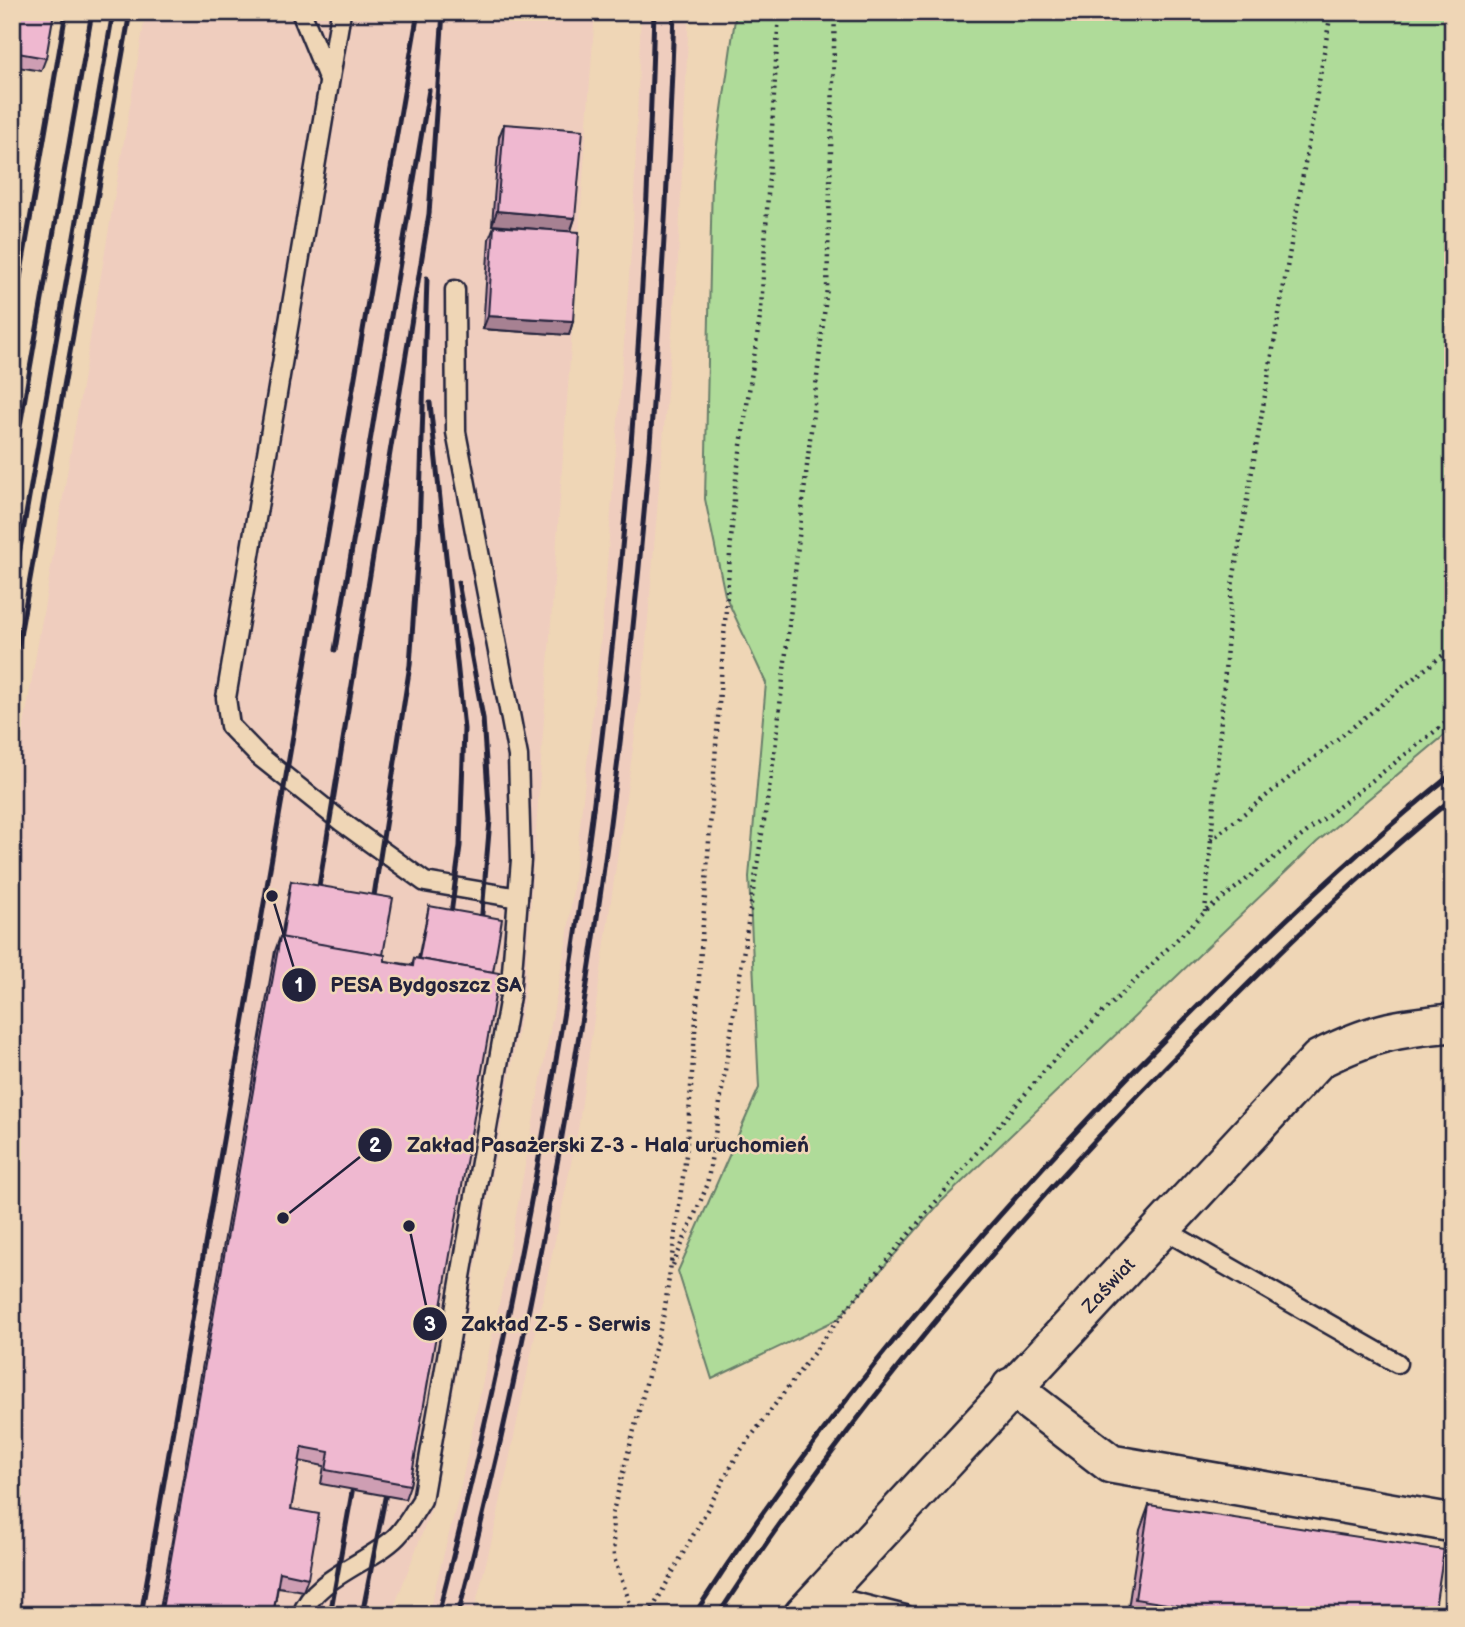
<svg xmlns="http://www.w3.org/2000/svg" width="1465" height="1627" viewBox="0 0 1465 1627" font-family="'Balsamiq Sans',sans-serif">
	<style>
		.built { fill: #efcdbe }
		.green { fill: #afdb99; stroke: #687e6a; stroke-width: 2 }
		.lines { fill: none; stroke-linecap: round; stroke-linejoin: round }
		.lane-casing { stroke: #22223b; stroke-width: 23 }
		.street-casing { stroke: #22223b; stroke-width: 42 }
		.path { stroke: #22223b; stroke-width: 4.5; stroke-dasharray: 2 5; stroke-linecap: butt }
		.lane { stroke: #efd6b6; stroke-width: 18 }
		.street { stroke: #efd6b6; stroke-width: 37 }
		.rail { stroke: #22223b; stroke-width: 5 }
		.wall { fill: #ce9eb3; stroke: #22223b; stroke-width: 2 }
		.shaded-wall { fill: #a78192; stroke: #22223b; stroke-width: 2 }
		.building { fill: #efb8d0; stroke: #22223b; stroke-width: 2 }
		.labels { text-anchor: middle; stroke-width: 5; stroke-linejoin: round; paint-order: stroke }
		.street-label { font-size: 19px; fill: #22223b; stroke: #efd6b6 }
		.leader { fill: none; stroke: #22223b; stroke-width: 2.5 }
		.callout-dot { fill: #22223b; stroke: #efd6b6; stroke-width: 2.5 }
		.mark-label { font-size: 21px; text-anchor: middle; font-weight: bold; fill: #fff }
		.callout-label { font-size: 21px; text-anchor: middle; font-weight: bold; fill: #22223b; stroke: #efd6b6; stroke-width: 5; stroke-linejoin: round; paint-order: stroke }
	</style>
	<rect width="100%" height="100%" fill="#efd6b6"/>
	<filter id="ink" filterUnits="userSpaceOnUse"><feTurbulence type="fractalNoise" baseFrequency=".0143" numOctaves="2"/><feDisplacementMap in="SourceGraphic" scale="14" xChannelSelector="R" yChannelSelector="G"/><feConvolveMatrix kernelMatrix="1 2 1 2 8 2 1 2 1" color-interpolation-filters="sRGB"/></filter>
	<g filter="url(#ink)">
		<g class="built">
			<path d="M146 12H595L524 997 433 1505 391 1615H12V795Z"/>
			<path d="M641 12H689L678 261 643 679 578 1130 496 1523 473 1615H428L458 1499 502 1290 568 933 602 629 633 225Z"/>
		</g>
		<path class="green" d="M736 12H1453V728L1317 842 940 1203 838 1319 712 1379 678 1271 759 1088 749 877 766 683 725 595 705 499 712 179Z"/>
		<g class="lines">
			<g class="lane-casing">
				<g id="lane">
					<path d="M301 12 329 80"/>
					<path d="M341 12 226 698 230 726 258 755 342 822 425 882 518 898"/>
					<path d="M1161 1228 1397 1363"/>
					<path d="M822 1594 905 1615"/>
					<path d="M302 1615C313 1578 372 1562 397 1536 407 1526 414 1512 422 1500L510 996 521 860 518 756 456 432 455 290"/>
				</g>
			</g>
			<g class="street-casing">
				<g id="street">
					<path d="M1011 1387 1111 1464 1453 1523"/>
					<path d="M803 1615 1319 1059C1371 1033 1395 1028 1453 1023"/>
				</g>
			</g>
			<g class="path">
				<path d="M1211 840 1453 647"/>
				<path d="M1205 912 1232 587 1331 12"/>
				<path d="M673 1265 707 1186 775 750 827 288 835 12"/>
				<path d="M634 1615 614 1558 612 1515 664 1314 686 1155 735 486 761 310 779 12"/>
				<path d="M649 1615 738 1454 842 1315 1050 1064 1205 912 1453 717"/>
			</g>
			<use href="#lane" class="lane"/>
			<use href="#street" class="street"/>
			<g class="rail">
				<path d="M12 324 66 12"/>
				<path d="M430 403 464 729 460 846 449 929"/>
				<path d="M12 472 92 12"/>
				<path d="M458 582 483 718 490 820 480 936"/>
				<path d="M12 595 113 12"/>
				<path d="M335 650 429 90"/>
				<path d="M12 681 130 12"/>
				<path d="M316 905 429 214 443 12"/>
				<path d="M371 915 410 665 419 534 427 278"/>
				<path d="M141 1615 418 12"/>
				<path d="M330 1615 356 1470"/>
				<path d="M362 1615 389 1478"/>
				<path d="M438 1615C575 1093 639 550 654 12"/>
				<path d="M458 1615C594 1092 657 551 674 12"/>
				<path d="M694 1615C833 1399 1002 1202 1183 1021 1269 934 1358 850 1453 773"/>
				<path d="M718 1615C853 1408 1015 1218 1189 1043 1273 958 1360 873 1453 798"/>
			</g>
		</g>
		<g class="wall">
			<path d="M12 12 46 58 41 71 12 66Z"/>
			<path d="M504 124 575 218 571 231 573 321 569 335 483 329 489 239 494 226 544 229 492 225 499 137Z"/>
			<path d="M291 881 383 955 385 961 412 965 414 958 418 959 429 906 493 972 410 1485 405 1499 321 1484 324 1466 299 1461 291 1509 308 1578 303 1591 278 1587 273 1615H159L275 951 280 937H281Z"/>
			<path d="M1149 1505 1434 1615H1127L1140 1530Z"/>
		</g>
		<g class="shaded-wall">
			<path d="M497 211 575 218 570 232 492 225Z"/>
			<path d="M488 316 573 321 569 335 483 329Z"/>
		</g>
		<g class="building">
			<path d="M12 12H54L46 58 12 52Z"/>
			<path d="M504 124 583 130 575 218 497 211Z"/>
			<path d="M494 226 579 232 573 321 488 316Z"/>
			<path d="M291 881 393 898 383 955 282 938Z"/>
			<path d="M429 906 502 919 493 972 419 959Z"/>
			<path d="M280 937 385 955V961L413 966 414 958 499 973 410 1485 326 1470 329 1452 302 1447 291 1509 319 1514 308 1578 280 1572 273 1615H161Z"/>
			<path d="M1149 1505 1444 1550 1434 1615H1236L1135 1599Z"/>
		</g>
	</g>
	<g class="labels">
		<g class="street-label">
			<text transform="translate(1108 1285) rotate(-47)" y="7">Zaświat</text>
		</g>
	</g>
	<path class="leader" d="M272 896L299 985M283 1218L375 1145M409 1226L430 1324"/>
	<g class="callout-dot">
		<circle cx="272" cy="896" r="7"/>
		<circle cx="283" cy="1218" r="7"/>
		<circle cx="409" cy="1226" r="7"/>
		<circle cx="299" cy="985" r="18"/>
		<circle cx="375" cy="1145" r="18"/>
		<circle cx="430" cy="1324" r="18"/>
	</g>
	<g class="mark-label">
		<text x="299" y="992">1</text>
		<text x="375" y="1152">2</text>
		<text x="430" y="1331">3</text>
	</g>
	<g class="callout-label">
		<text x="426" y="992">PESA Bydgoszcz SA</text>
		<text x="608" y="1152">Zakład Pasażerski Z-3 - Hala uruchomień</text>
		<text x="556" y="1331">Zakład Z-5 - Serwis</text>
	</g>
	<rect width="1465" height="1627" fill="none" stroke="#efd6b6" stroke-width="42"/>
	<rect x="21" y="21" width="1423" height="1585" fill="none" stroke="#22223b" stroke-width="2.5" filter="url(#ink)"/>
</svg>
